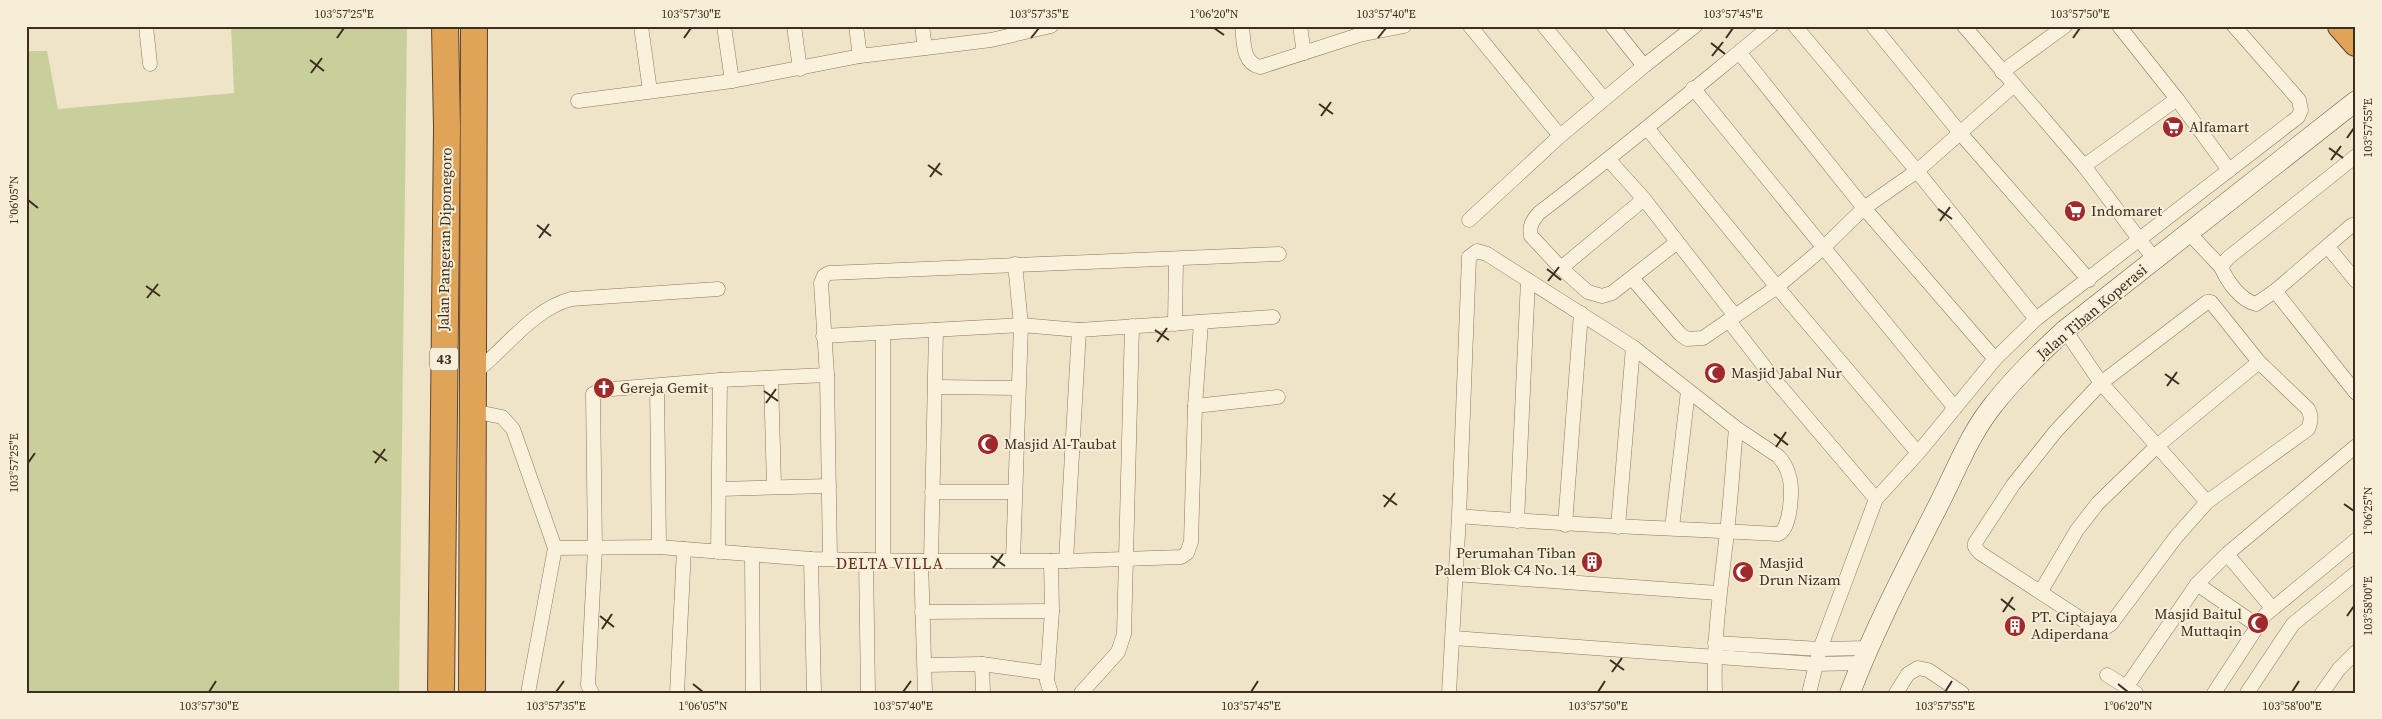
<svg xmlns="http://www.w3.org/2000/svg" width="2382" height="719" viewBox="0 0 2382 719" font-family="'Source Serif 4',serif">
	<style>
		.green { fill: #c9cf9b }
		.lines { fill: none; stroke-linecap: round; stroke-linejoin: round }
		.street-casing { stroke: #8d765c; stroke-width: 15 }
		.secondary-casing { stroke: #6f573f; stroke-width: 21 }
		.highway-casing { stroke: #5b4430; stroke-width: 28 }
		.street { stroke: #faf1dc; stroke-width: 14 }
		.secondary { stroke: #faf1dc; stroke-width: 20 }
		.highway { stroke: #e0a458; stroke-width: 26 }
		.ticks { fill: none; stroke: #3d2e20; stroke-width: 2 }
		.labels { text-anchor: middle; stroke-width: 4; stroke-linejoin: round; paint-order: stroke }
		.shield { fill: #f7eed8; stroke: #756857; stroke-width: 1 }
		.shield-label { font-size: 14px; font-weight: bold; fill: #3d2e20 }
		.poi-label { font-size: 15px; fill: #3d2e20; stroke: #f7eed8; text-anchor: start }
		.street-label { font-size: 15px; fill: #3d2e20; stroke: #f7eed8 }
		.neighbourhood-label { font-size: 16px; letter-spacing: 1px; fill: #6b2e1e; stroke: #f7eed8 }
		.neatline { fill: none; stroke: #3d2e20; stroke-width: 2 }
		.ticks-label { font-size: 12px; text-anchor: middle; fill: #3d2e20 }
	</style>
	<rect width="100%" height="100%" fill="#f0e4c8"/>
	<path class="green" d="M231 26H407L399 693H26V51H47L58 109 234 93Z"/>
	<g class="lines">
		<g class="street-casing">
			<g id="street">
				<path d="M146 26 150 64"/>
				<path d="M641 26 650 91"/>
				<path d="M724 26 732 81"/>
				<path d="M794 26 800 69"/>
				<path d="M856 26 860 56"/>
				<path d="M922 26 925 48"/>
				<path d="M1242 26C1244 42 1242 63 1260 67L1359 35 1404 26"/>
				<path d="M1300 26 1304 53"/>
				<path d="M1470 26 1560 136"/>
				<path d="M1544 26 1604 99"/>
				<path d="M1612 26 1644 66"/>
				<path d="M1795 26 1917 171 2036 319"/>
				<path d="M1873 26 1961 134 2089 280"/>
				<path d="M1964 26 2084 166 2155 260"/>
				<path d="M2119 26 2177 99 2229 170"/>
				<path d="M1739 52 1864 208 1995 359"/>
				<path d="M2002 72 2065 26"/>
				<path d="M1693 88 1955 408"/>
				<path d="M578 101 732 81 860 56 991 40 1051 26"/>
				<path d="M1647 128 1777 287 1918 453"/>
				<path d="M1609 160 1644 199 1735 316"/>
				<path d="M2084 166 2177 99"/>
				<path d="M1469 220 1560 136 1644 66 1695 26"/>
				<path d="M2352 225 2275 291 2256 304C2240 300 2227 281 2221 267L2228 258 2356 156"/>
				<path d="M2189 233 2221 267"/>
				<path d="M1676 243 1612 293 1602 296 1588 292 1561 268 1531 236C1529 226 1532 221 1539 213 1618 153 1694 89 1771 26"/>
				<path d="M2328 247 2356 281"/>
				<path d="M1561 268 1644 199"/>
				<path d="M1632 278 1680 334 1687 339 1703 338 1777 287 1823 248 1864 208 1917 171 2013 86"/>
				<path d="M2275 291 2356 393"/>
				<path d="M2207 302H2211L2259 362 2308 409C2312 417 2311 421 2308 429L2207 502 2176 537 2111 624 2102 630 2095 628 1980 553 1975 547V543L2013 485 2056 431 2101 383Z"/>
				<path d="M1729 321 1774 379 1876 499"/>
				<path d="M1175 324 1176 259"/>
				<path d="M2065 330 2101 383 2207 502"/>
				<path d="M883 334V559"/>
				<path d="M823 336 1021 325 1079 330 1273 317"/>
				<path d="M473 374C506 349 531 310 571 299L718 289"/>
				<path d="M771 378 774 486"/>
				<path d="M657 386 659 547"/>
				<path d="M936 387 1018 388"/>
				<path d="M1195 406 1278 397"/>
				<path d="M473 411 502 417 513 429 555 548 528 693"/>
				<path d="M720 489 829 486"/>
				<path d="M932 492H1014"/>
				<path d="M1517 521 1528 280"/>
				<path d="M1565 525 1581 313"/>
				<path d="M1618 527 1633 347"/>
				<path d="M1672 528 1688 391"/>
				<path d="M555 548 659 547 811 559 921 561H1066L1181 557 1187 553 1191 542 1195 406 1201 323"/>
				<path d="M718 552 720 380"/>
				<path d="M2227 554 2272 608"/>
				<path d="M752 555 753 693"/>
				<path d="M830 558 827 375 821 283 824 276 829 273 1279 254"/>
				<path d="M811 559 814 693"/>
				<path d="M866 560 868 693"/>
				<path d="M1013 560 1021 325 1015 264"/>
				<path d="M921 561 925 693"/>
				<path d="M931 561 936 330"/>
				<path d="M1066 561 1079 330"/>
				<path d="M1454 574 1718 593"/>
				<path d="M2197 584 2258 626"/>
				<path d="M2041 591 2077 530 2098 503 2157 446 2259 362"/>
				<path d="M922 612 1052 611"/>
				<path d="M1453 638 1815 664 1861 663"/>
				<path d="M1715 643 1820 649 1868 648"/>
				<path d="M982 664 983 693"/>
				<path d="M925 665 982 664 1047 673"/>
				<path d="M2107 675 2136 693"/>
				<path d="M2127 686 2197 584 2227 554 2356 446"/>
				<path d="M592 693 588 685 595 549 593 394 600 390 720 380 827 375"/>
				<path d="M677 693 684 549"/>
				<path d="M1051 693 1047 681 1052 611 1051 561"/>
				<path d="M1081 693 1118 652 1124 634 1132 326"/>
				<path d="M1449 693 1459 516 1469 257 1477 251 1487 254 1633 347 1736 428 1778 456C1784 462 1787 468 1789 476 1793 488 1791 530 1778 534 1671 528 1565 525 1459 516"/>
				<path d="M1715 693C1713 638 1721 586 1727 532 1731 497 1733 463 1736 428"/>
				<path d="M1809 693 1820 649 1876 499 1918 453 1995 359 2036 319 2298 117 2301 110 2299 100 2234 26"/>
				<path d="M1896 693 1908 674 1918 668 1928 670 1962 693"/>
				<path d="M2214 693 2265 615 2356 540"/>
				<path d="M2247 693 2293 624 2356 573"/>
				<path d="M2322 693 2339 669 2356 652"/>
			</g>
		</g>
		<g class="secondary-casing">
			<path id="secondary" d="M1850 693C1875 627 1909 563 1941 500 1957 468 1971 432 1994 404 2015 377 2040 353 2065 330L2356 101"/>
		</g>
		<g class="highway-casing">
			<g id="highway">
				<path d="M2341 26 2356 43"/>
				<path d="M441 693 447 127 445 26"/>
				<path d="M472 693 474 26"/>
			</g>
		</g>
		<use href="#street" class="street"/>
		<use href="#secondary" class="secondary"/>
		<use href="#highway" class="highway"/>
	</g>
	<path class="ticks" d="M1214 28 1224 35M337 38 344 28M684 38 691 28M1031 38 1039 28M1378 38 1386 28M1726 38 1733 28M2073 38 2080 28M1711 43 1725 54M1712 56 1723 42M310 60 324 71M311 73 322 58M1319 104 1333 114M1321 116 1331 102M2347 138 2354 128M2329 148 2343 158M2331 160 2341 146M928 165 942 175M930 177 940 163M28 200 38 208M1938 209 1952 219M1940 221 1950 207M537 225 551 236M539 238 549 224M1547 269 1561 280M1548 281 1559 267M146 286 160 296M147 298 158 284M1155 330 1169 340M1157 342 1167 328M2165 374 2179 384M2167 386 2177 372M764 391 778 401M766 403 776 389M1774 434 1788 445M1776 447 1786 432M373 451 387 461M28 463 35 453M375 463 385 449M1383 495 1397 505M2344 504 2354 511M1384 507 1395 493M991 556 1005 566M993 568 1003 554M2001 599 2015 610M2003 612 2013 597M600 616 614 627M2347 616 2354 606M602 629 612 614M1610 660 1624 670M1612 672 1622 658M693 684 703 692M2118 684 2128 692M209 692 216 681M556 692 564 681M903 692 911 681M1251 692 1258 681M1598 692 1605 681M1945 692 1952 681M2292 692 2299 681"/>
	<defs>
		<g id="supermarket-disc" transform="scale(1.125)"><circle r="9.5" fill="#9e2a2b" stroke="#f7eed8"/><path d="M-6-5.5h2.5l.6 2H6L4.5 2H-2.5L-4.4-4H-6ZM-1.5 3.2a1.3 1.3 0 1 0 .1 0ZM3 3.2a1.3 1.3 0 1 0 .1 0Z" fill="#fff"/></g>
		<g id="mosque-disc" transform="scale(1.125)"><circle r="9.5" fill="#9e2a2b" stroke="#f7eed8"/><path d="M3.5-4.9A6 6 0 1 0 3.5 4.9A5 5 0 1 1 3.5-4.9Z" fill="#fff"/></g>
		<g id="church-disc" transform="scale(1.125)"><circle r="9.5" fill="#9e2a2b" stroke="#f7eed8"/><path d="M-1.2-6h2.4v3.5h3.3v2.4h-3.3V6h-2.4V-.1h-3.3v-2.4h3.3Z" fill="#fff"/></g>
		<g id="building-disc" transform="scale(1.125)"><circle r="9.5" fill="#9e2a2b" stroke="#f7eed8"/><path d="M-4-6H4V6H1V3H-1V6H-4ZM-2.5-4.3h1.7v1.8h-1.7ZM.8-4.3h1.7v1.8H.8ZM-2.5-1h1.7V.8h-1.7ZM.8-1h1.7V.8H.8Z" fill="#fff"/></g>
	</defs>
	<g fill-rule="evenodd">
		<use href="#supermarket-disc" x="2173" y="127"/>
		<use href="#supermarket-disc" x="2075" y="211"/>
		<use href="#mosque-disc" x="1715" y="373"/>
		<use href="#church-disc" x="604" y="388"/>
		<use href="#mosque-disc" x="988" y="444"/>
		<use href="#building-disc" x="1592" y="562"/>
		<use href="#mosque-disc" x="1743" y="572"/>
		<use href="#mosque-disc" x="2258" y="623"/>
		<use href="#building-disc" x="2015" y="626"/>
	</g>
	<g class="labels">
		<rect class="shield" x="430" y="347.5" width="28" height="23" rx="4"/>
		<g class="shield-label">
			<text x="444" y="364">43</text>
		</g>
		<g class="poi-label">
			<text x="2189" y="132">Alfamart</text>
			<text x="2091" y="216">Indomaret</text>
			<text x="1731" y="378">Masjid Jabal Nur</text>
			<text x="620" y="393">Gereja Gemit</text>
			<text x="1004" y="449">Masjid Al-Taubat</text>
			<text x="1576" y="558" text-anchor="end">Perumahan Tiban<tspan x="1576" dy="17">Palem Blok C4 No. 14</tspan></text>
			<text x="1759" y="568">Masjid<tspan x="1759" dy="17">Drun Nizam</tspan></text>
			<text x="2242" y="619" text-anchor="end">Masjid Baitul<tspan x="2242" dy="17">Muttaqin</tspan></text>
			<text x="2031" y="622">PT. Ciptajaya<tspan x="2031" dy="17">Adiperdana</tspan></text>
		</g>
		<g class="street-label">
			<text transform="translate(445 239) rotate(-89)" y="5">Jalan Pangeran Diponegoro</text>
			<text transform="translate(2092 312) rotate(-40)" y="5">Jalan Tiban Koperasi</text>
		</g>
		<g class="neighbourhood-label">
			<text x="890" y="569">DELTA VILLA</text>
		</g>
	</g>
	<rect width="2382" height="719" fill="none" stroke="#f7eed8" stroke-width="55"/>
	<rect x="28" y="28" width="2326" height="664" class="neatline"/>
	<g class="ticks-label">
		<text x="344" y="18">103°57'25"E</text>
		<text x="691" y="18">103°57'30"E</text>
		<text x="1039" y="18">103°57'35"E</text>
		<text x="1214" y="18">1°06'20"N</text>
		<text x="1386" y="18">103°57'40"E</text>
		<text x="1733" y="18">103°57'45"E</text>
		<text x="2080" y="18">103°57'50"E</text>
		<text transform="translate(2368 128) rotate(-90)" y="4">103°57'55"E</text>
		<text transform="translate(14 200) rotate(-90)" y="4">1°06'05"N</text>
		<text transform="translate(14 463) rotate(-90)" y="4">103°57'25"E</text>
		<text transform="translate(2368 511) rotate(-90)" y="4">1°06'25"N</text>
		<text transform="translate(2368 606) rotate(-90)" y="4">103°58'00"E</text>
		<text x="209" y="710">103°57'30"E</text>
		<text x="556" y="710">103°57'35"E</text>
		<text x="703" y="710">1°06'05"N</text>
		<text x="903" y="710">103°57'40"E</text>
		<text x="1251" y="710">103°57'45"E</text>
		<text x="1598" y="710">103°57'50"E</text>
		<text x="1945" y="710">103°57'55"E</text>
		<text x="2128" y="710">1°06'20"N</text>
		<text x="2292" y="710">103°58'00"E</text>
	</g>
</svg>
